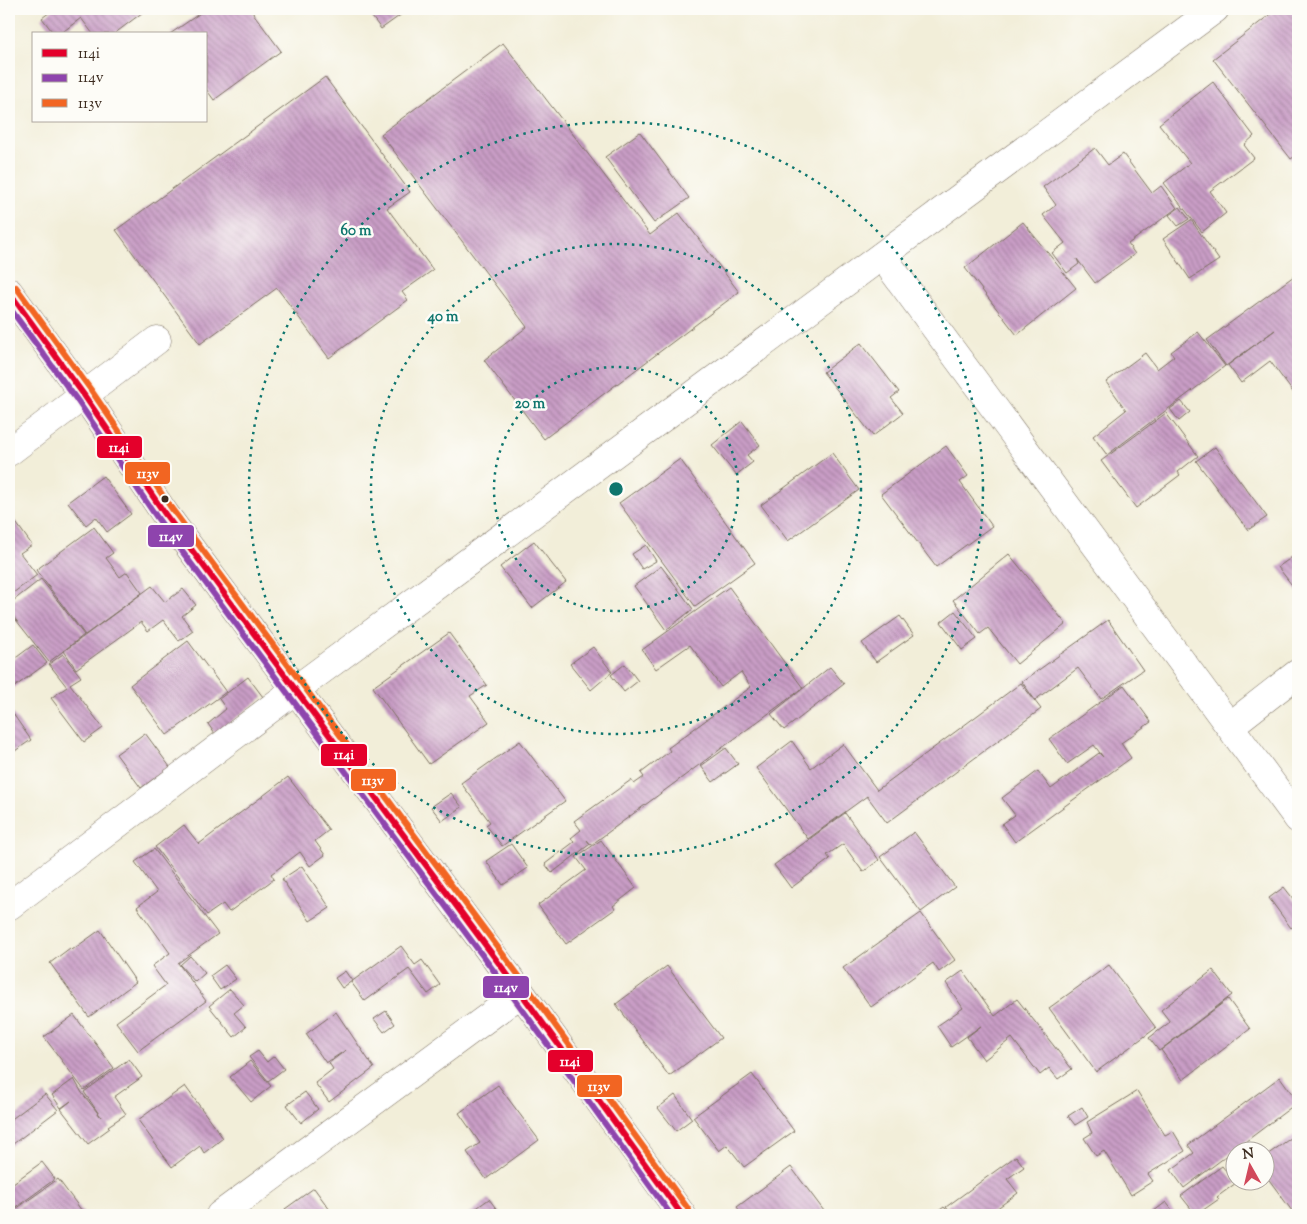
<svg xmlns="http://www.w3.org/2000/svg" width="1307" height="1224" viewBox="0 0 1307 1224" font-family="'Sorts Mill Goudy',serif">
	<style>
		.building { fill: url(#building-back-hatch) }
		.lines { fill: none; stroke-linecap: round; stroke-linejoin: round }
		.minor-casing { stroke: #7b6f5f; stroke-width: 29 }
		.minor { stroke: #fff; stroke-width: 28 }
		.bus-1-casing { stroke: #fdfcf7; stroke-width: 10 }
		.bus-2-casing { stroke: #fdfcf7; stroke-width: 10 }
		.bus-3-casing { stroke: #fdfcf7; stroke-width: 10 }
		.bus-1 { stroke: #e4002b; stroke-width: 6 }
		.bus-2 { stroke: #8e44ad; stroke-width: 6 }
		.bus-3 { stroke: #f26522; stroke-width: 6 }
		.ring { fill: none; stroke: #0f766e; stroke-width: 2.5; stroke-dasharray: 2.5 5 }
		.bus-dot { fill: #3b2a1e; stroke: #fdfcf7; stroke-width: 2 }
		.centre { fill: #0f766e; stroke: #fdfcf7; stroke-width: 2.5 }
		.ring-label { font-size: 15px; text-anchor: middle; font-weight: bold; fill: #0f766e; stroke: #fdfcf7; stroke-width: 5; stroke-linejoin: round; paint-order: stroke }
		.line-badge { stroke: #fdfcf7; stroke-width: 2 }
		.badge-label { font-size: 14px; text-anchor: middle; font-weight: bold; fill: #fff }
	</style>
	<defs>
		<pattern id="building-back-hatch" width="6" height="6" patternUnits="userSpaceOnUse" patternTransform="scale(1.25)"><rect width="6" height="6" fill="#c99dc6"/><path d="M-1 5l2 2M0 0l6 6M5-1l2 2" fill="none" stroke="#a480a0"/></pattern>
	</defs>
	<rect width="100%" height="100%" fill="#fdfcf7"/>
	<filter id="ink" filterUnits="userSpaceOnUse"><feTurbulence type="fractalNoise" baseFrequency=".02" numOctaves="2"/><feDisplacementMap in="SourceGraphic" scale="10" xChannelSelector="R" yChannelSelector="G"/><feConvolveMatrix kernelMatrix="1 2 1 2 8 2 1 2 1" color-interpolation-filters="sRGB"/></filter>
	<filter id="wash" filterUnits="userSpaceOnUse"><feTurbulence type="fractalNoise" baseFrequency=".0096" numOctaves="4" result="noise"/><feDisplacementMap in="SourceGraphic" scale="20" xChannelSelector="R" yChannelSelector="G"/><feGaussianBlur stdDeviation="1.12" result="paint"/><feColorMatrix in="noise" values="0 0 0 0 0 0 0 0 0 0 0 0 0 0 0 0 0 1.4 0 .05"/><feComposite in="paint" operator="in"/></filter>
	<g filter="url(#wash)">
		<rect width="100%" height="100%" fill="#f2eed9"/>
		<g id="blocks">
			<g class="building">
				<path d="M54 9H147L114 34H93L81 18 60 34H54L42 18Z"/>
				<path d="M206 9H250L281 51 214 100 206 89V34H170Z"/>
				<path d="M366 9H409L381 29Z"/>
				<path d="M1277 9H1298V154L1291 159 1213 59Z"/>
				<path d="M503 43 650 235 679 213 739 292 544 439 484 360 527 327 381 134Z"/>
				<path d="M325 77 410 192 387 208 433 270 402 292 408 300 329 358 277 288 200 344 116 230Z"/>
				<path d="M1213 82 1254 136 1244 145 1254 158 1210 191 1226 213 1202 232 1164 183 1190 163 1159 124Z"/>
				<path d="M640 132 689 198 654 223 605 157Z"/>
				<path d="M1095 148 1108 165 1123 154 1152 193 1161 186 1177 208 1128 244 1135 254 1095 283 1077 259 1079 264 1067 273 1052 253 1065 243 1043 215 1056 205 1043 187Z"/>
				<path d="M1180 207 1189 219 1178 226 1169 215Z"/>
				<path d="M1191 220 1219 260 1190 279 1163 239Z"/>
				<path d="M1023 222 1076 288 1017 335 965 268Z"/>
				<path d="M1298 273V399L1270 361 1241 383 1228 365 1275 330 1226 366 1207 340Z"/>
				<path d="M1198 332 1225 366 1107 455 1093 436 1126 410 1106 382 1145 353 1157 369 1174 356 1171 352Z"/>
				<path d="M861 343 899 392 891 398 903 413 873 436 823 372Z"/>
				<path d="M1181 401 1190 412 1179 421 1170 409Z"/>
				<path d="M1166 413 1198 456 1178 472 1180 475 1136 508 1101 461Z"/>
				<path d="M742 421 760 445 747 455 753 462 736 475 712 445Z"/>
				<path d="M946 446 968 476 960 482 992 526 936 567 881 494Z"/>
				<path d="M1215 447 1267 517 1248 530 1196 461Z"/>
				<path d="M832 453 859 490 788 541 761 505Z"/>
				<path d="M680 459 755 563 695 606 619 503Z"/>
				<path d="M103 476 131 514 107 532 96 517 86 525 68 502Z"/>
				<path d="M12 517 32 545 20 553 37 575 9 596V537L12 541 9 536V519Z"/>
				<path d="M94 527 113 553 106 558 120 577 127 572 142 593 85 635 36 570Z"/>
				<path d="M534 541 566 582 532 608 500 567Z"/>
				<path d="M646 545 656 561 642 569 632 554Z"/>
				<path d="M1009 554 1066 624 1017 664 988 628 980 634 953 600Z"/>
				<path d="M1295 555 1298 560V593L1278 567Z"/>
				<path d="M661 566 693 609 666 630 634 586Z"/>
				<path d="M41 579 84 635 49 662 9 611V604Z"/>
				<path d="M152 586 165 602 183 589 196 605 182 616 193 631 179 641 163 620 148 631 141 622 76 669 64 651Z"/>
				<path d="M729 587 803 688 591 845 587 840 590 844 552 873 545 864 574 842 571 838 581 830 574 821 631 780 634 784 644 777 641 773 670 751 668 748 751 687 741 672 721 687 690 645 656 669 642 650Z"/>
				<path d="M955 611 977 639 962 650 941 622Z"/>
				<path d="M900 616 914 635 876 662 862 643Z"/>
				<path d="M1108 620 1143 670 1101 699 1078 668 1035 700 1022 682Z"/>
				<path d="M449 633 487 685 470 696 489 722 429 764 373 687Z"/>
				<path d="M188 641 226 692 167 735 130 685Z"/>
				<path d="M33 645 47 663 9 691V663Z"/>
				<path d="M593 647 612 672 591 690 570 664Z"/>
				<path d="M63 654 81 677 70 684 103 728 84 742 51 698 67 687 49 664Z"/>
				<path d="M625 664 638 681 624 692 611 675Z"/>
				<path d="M830 667 844 684 784 730 771 714Z"/>
				<path d="M248 677 263 697 215 734 208 724 226 709 219 699Z"/>
				<path d="M1021 683 1041 709 887 823 867 796 808 839 756 768 792 741 811 768 843 744 877 790Z"/>
				<path d="M1124 685 1151 722 1121 743 1131 758 1015 842 1002 824 1015 815 1002 798 1038 771 1051 789 1099 753 1103 757 1094 745 1067 764 1049 739Z"/>
				<path d="M9 708 31 740 9 755Z"/>
				<path d="M145 733 170 767 141 788 116 754Z"/>
				<path d="M520 741 565 801 502 846 486 825 490 822 461 783Z"/>
				<path d="M726 748 738 764 713 782 701 766Z"/>
				<path d="M288 777 329 830 315 841 325 855 310 866 300 852 271 874 274 879 229 912 223 904 207 915 155 847 184 825 199 844Z"/>
				<path d="M451 793 462 807 442 821 431 807Z"/>
				<path d="M845 813 879 860 863 872 843 844 827 855 830 859 791 888 774 865Z"/>
				<path d="M914 832 955 887 921 912 880 857Z"/>
				<path d="M601 840 636 888 613 906 615 909 566 944 538 905 586 870 576 857Z"/>
				<path d="M511 844 528 868 503 885 486 861Z"/>
				<path d="M154 849 218 934 178 963 206 1001 138 1051 116 1022 166 985 152 966 170 953 137 907 157 892 135 862Z"/>
				<path d="M302 866 330 908 310 921 282 879Z"/>
				<path d="M1284 887 1298 905V923L1291 928 1269 898Z"/>
				<path d="M921 913 955 960 939 972 933 963 871 1007 843 968Z"/>
				<path d="M100 930 136 982 89 1017 50 963 70 948 72 950Z"/>
				<path d="M401 946 415 965 422 960 440 985 428 994 409 969 365 1001 351 982Z"/>
				<path d="M190 956 205 973 195 982 180 965Z"/>
				<path d="M225 965 236 979 220 990 210 976Z"/>
				<path d="M1109 965 1156 1028 1096 1072 1049 1008Z"/>
				<path d="M667 966 721 1038 669 1076 616 1004Z"/>
				<path d="M1213 970 1232 995 1159 1051 1149 1038 1170 1022 1161 1010Z"/>
				<path d="M345 971 352 981 342 988 335 978Z"/>
				<path d="M963 971 995 1016 1017 999 1072 1069 1058 1079 1049 1068 1040 1075 1012 1038 984 1060 967 1037 981 1026 951 1047 937 1026 963 1008 946 983Z"/>
				<path d="M230 989 244 1005 234 1013 246 1027 234 1037 209 1006Z"/>
				<path d="M1228 999 1250 1029 1183 1080 1161 1050Z"/>
				<path d="M386 1011 395 1024 384 1032 374 1019Z"/>
				<path d="M336 1012 374 1068 329 1102 315 1083 333 1069 329 1063 346 1050 326 1063 306 1034Z"/>
				<path d="M74 1015 114 1068 84 1090 44 1037Z"/>
				<path d="M258 1051 267 1062 274 1056 284 1069 268 1081 249 1057Z"/>
				<path d="M129 1059 142 1077 114 1097 126 1114 108 1126 110 1128 88 1144 61 1109 71 1101 61 1108 52 1095 74 1079 82 1093 101 1117 84 1092Z"/>
				<path d="M250 1061 271 1086 251 1102 230 1077Z"/>
				<path d="M752 1074 794 1131 744 1167 727 1145 719 1151 693 1117Z"/>
				<path d="M1280 1077 1298 1102 1184 1188 1171 1170 1194 1153 1188 1145Z"/>
				<path d="M498 1085 539 1140 486 1179 467 1152 480 1143 459 1113Z"/>
				<path d="M185 1086 223 1138 204 1153 200 1146 172 1167 138 1120Z"/>
				<path d="M1137 1091 1165 1135 1173 1131 1185 1151 1148 1174 1153 1181 1131 1195 1104 1151 1096 1156 1084 1138 1092 1133 1087 1122Z"/>
				<path d="M305 1092 318 1109 301 1123 287 1105Z"/>
				<path d="M45 1094 58 1110 9 1147V1121Z"/>
				<path d="M675 1095 692 1119 676 1131 658 1108Z"/>
				<path d="M1082 1107 1088 1117 1075 1125 1068 1116Z"/>
				<path d="M1298 1133V1215H1295L1264 1173V1157Z"/>
				<path d="M1016 1156 1024 1167 1007 1179 1018 1193 988 1215H983L979 1210 972 1215H952L946 1207Z"/>
				<path d="M42 1162 55 1179 11 1211 9 1208V1186Z"/>
				<path d="M1222 1166 1236 1183 1217 1197 1219 1199 1196 1215 1181 1196Z"/>
				<path d="M791 1167 827 1215H743L737 1207Z"/>
				<path d="M58 1179 85 1215H9V1214Z"/>
				<path d="M314 1188 330 1210 322 1215H289L285 1209Z"/>
				<path d="M489 1199 501 1215H467Z"/>
				<path d="M1166 1202 1176 1215H1149Z"/>
				<path d="M944 1207 951 1215H933Z"/>
			</g>
		</g>
	</g>
	<g filter="url(#ink)">
		<use href="#blocks" fill-opacity="0" stroke="#7b6f5f" stroke-width="1"/>
		<g class="lines">
			<g class="minor-casing">
				<g id="minor">
					<path d="M882 256 1298 819"/>
					<path d="M9 292 84 395 165 514 521 993 682 1215"/>
					<path d="M9 452 157 340"/>
					<path d="M1230 726 1298 673"/>
					<path d="M9 906 295 690 1215 9"/>
					<path d="M220 1215 521 993"/>
				</g>
			</g>
			<use href="#minor" class="minor"/>
			<g class="bus-1-casing">
				<path id="bus-1" d="M9 292 84 395 165 514 521 993 682 1215"/>
			</g>
			<g class="bus-2-casing">
				<path id="bus-2" d="M9 307 77 400 158 519 514 998 671 1215"/>
			</g>
			<g class="bus-3-casing">
				<path id="bus-3" d="M16 287 91 390 172 509 528 988 689 1210"/>
			</g>
			<use href="#bus-1" class="bus-1"/>
			<use href="#bus-2" class="bus-2"/>
			<use href="#bus-3" class="bus-3"/>
		</g>
	</g>
	<g class="ring">
		<circle cx="616" cy="489" r="122"/>
		<circle cx="616" cy="489" r="245"/>
		<circle cx="616" cy="489" r="367"/>
	</g>
	<circle class="bus-dot" cx="165" cy="499" r="4.5"/>
	<circle cx="616" cy="489" r="8" class="centre"/>
	<g class="ring-label">
		<text x="356" y="235">60 m</text>
		<text x="443" y="321">40 m</text>
		<text x="530" y="408">20 m</text>
	</g>
	<g class="line-badge">
		<rect x="96" y="435" width="47" height="24" rx="5" fill="#e4002b"/>
		<rect x="124" y="461" width="47" height="24" rx="5" fill="#f26522"/>
		<rect x="147" y="524" width="48" height="24" rx="5" fill="#8e44ad"/>
		<rect x="320" y="743" width="48" height="24" rx="5" fill="#e4002b"/>
		<rect x="350" y="768" width="47" height="24" rx="5" fill="#f26522"/>
		<rect x="482" y="975" width="48" height="24" rx="5" fill="#8e44ad"/>
		<rect x="547" y="1049" width="47" height="24" rx="5" fill="#e4002b"/>
		<rect x="576" y="1074" width="47" height="24" rx="5" fill="#f26522"/>
	</g>
	<g class="badge-label">
		<text x="119" y="452">114i</text>
		<text x="148" y="478">113v</text>
		<text x="171" y="541">114v</text>
		<text x="344" y="759">114i</text>
		<text x="373" y="785">113v</text>
		<text x="506" y="992">114v</text>
		<text x="570" y="1066">114i</text>
		<text x="599" y="1091">113v</text>
	</g>
	<rect width="1307" height="1224" fill="none" stroke="#fdfcf7" stroke-width="30"/>
	<rect x="32" y="32" width="175" height="90" fill="#fdfcf7" stroke="#afa8a0"/>
	<rect x="42" y="49" width="25" height="8" fill="#e4002b" stroke="#afa8a0"/>
	<text x="78" y="58" font-size="15" fill="#3b2a1e">114i</text>
	<rect x="42" y="74" width="25" height="8" fill="#8e44ad" stroke="#afa8a0"/>
	<text x="78" y="82" font-size="15" fill="#3b2a1e">114v</text>
	<rect x="42" y="99" width="25" height="8" fill="#f26522" stroke="#afa8a0"/>
	<text x="78" y="108" font-size="15" fill="#3b2a1e">113v</text>
	<g transform="translate(1250 1166) rotate(352)"><circle r="24" fill="#fdfcf7" stroke="#afa8a0"/>
	<path d="M0-4L9 19L0 12L-9 19Z" fill="#d1495b"/>
	<text y="-8" font-size="14" font-weight="bold" text-anchor="middle" fill="#3b2a1e">N</text>
	</g>
</svg>
